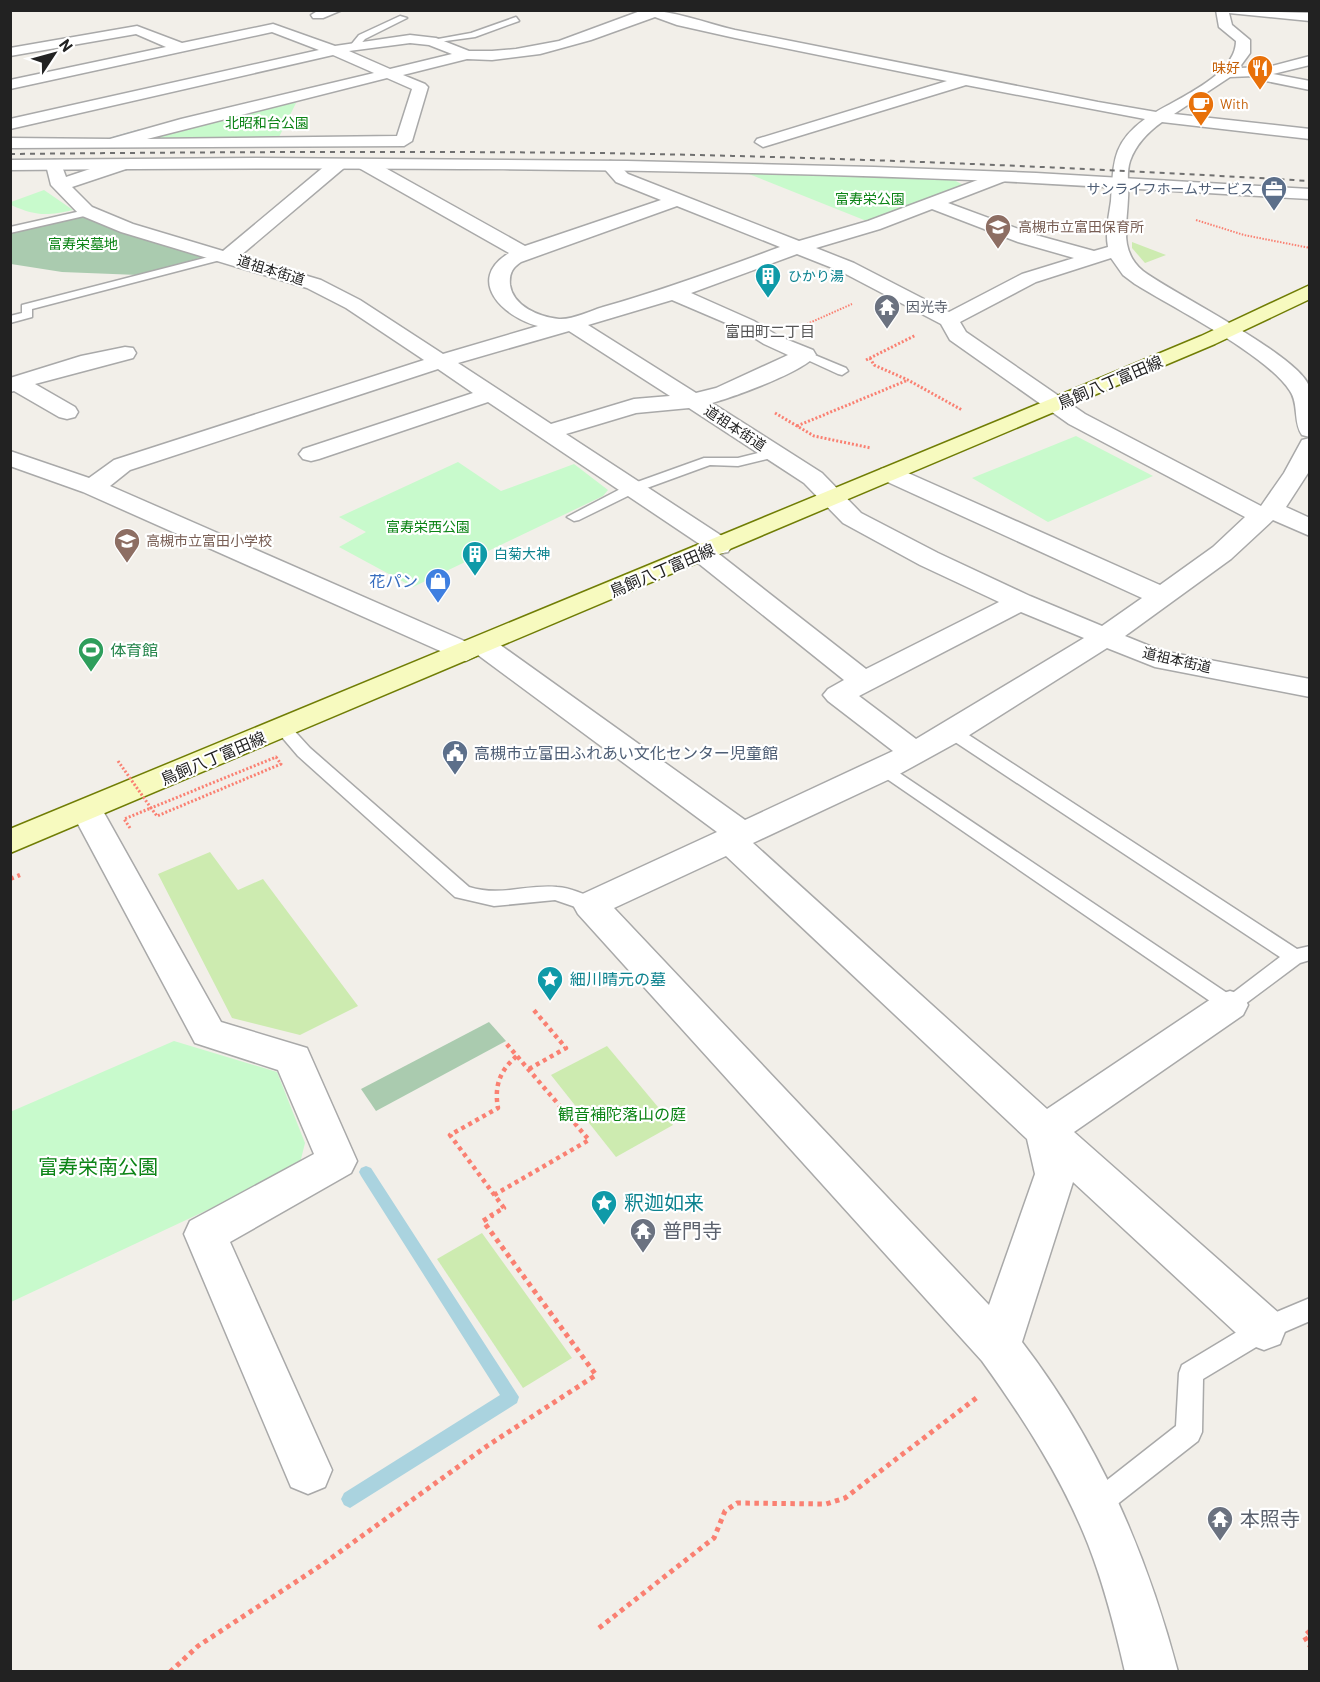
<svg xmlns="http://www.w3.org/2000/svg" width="1320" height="1682" viewBox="0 0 1320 1682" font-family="Barlow,'Noto Sans JP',sans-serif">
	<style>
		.grass { fill: #cdebb0 }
		.cemetery { fill: #aacbaf }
		.park { fill: #c8facc }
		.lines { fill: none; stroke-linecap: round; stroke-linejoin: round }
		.stream { fill: #aad3df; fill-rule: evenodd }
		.service-casing { stroke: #a9a9a9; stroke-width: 3 }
		.minor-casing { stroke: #a9a9a9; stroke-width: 3 }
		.tertiary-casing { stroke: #a9a9a9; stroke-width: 3 }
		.secondary-casing { stroke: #707d05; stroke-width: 3 }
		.path-far3 { stroke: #fa8072; stroke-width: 2; stroke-dasharray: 1.5 1.5; stroke-linecap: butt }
		.path-far2 { stroke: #fa8072; stroke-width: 3; stroke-dasharray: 2 2; stroke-linecap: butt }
		.path-far1 { stroke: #fa8072; stroke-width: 4.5; stroke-dasharray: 4 4; stroke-linecap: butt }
		.path { stroke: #fa8072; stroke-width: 5; stroke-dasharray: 4.5 4.5; stroke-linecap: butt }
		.service { fill: #fff; fill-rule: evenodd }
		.minor { fill: #fff; fill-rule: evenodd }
		.tertiary { fill: #fff; fill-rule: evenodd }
		.secondary { fill: #f7fabf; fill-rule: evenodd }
		.rail { stroke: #707070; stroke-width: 2; stroke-dasharray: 5 5; stroke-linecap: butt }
		.path-bridge { stroke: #fa8072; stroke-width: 3; stroke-dasharray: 2 2; stroke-linecap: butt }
		.labels { text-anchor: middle; stroke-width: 4.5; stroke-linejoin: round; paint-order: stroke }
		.far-food-label { font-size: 14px; fill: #c56008; stroke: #fff; text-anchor: end }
		.far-park-label { font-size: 14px; fill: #0c8416; stroke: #fff }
		.far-service-label { font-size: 14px; fill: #4e5e75; stroke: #fff; text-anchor: end }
		.far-education-label { font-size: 14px; fill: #785e54; stroke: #fff; text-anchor: start }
		.far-street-label { font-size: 14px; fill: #222; stroke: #fff }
		.far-culture-label { font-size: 14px; fill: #0d838f; stroke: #fff; text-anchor: start }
		.far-worship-label { font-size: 14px; fill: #5b616d; stroke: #fff; text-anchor: start }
		.far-neighbourhood-label { font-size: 15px; fill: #555; stroke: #fff }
		.street-label { font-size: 16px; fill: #222; stroke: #fff }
		.shop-label { font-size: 16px; fill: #366cbe; stroke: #fff; text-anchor: end }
		.leisure-label { font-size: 16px; fill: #27864d; stroke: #fff; text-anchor: start }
		.service-label { font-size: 16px; fill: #4e5e75; stroke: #fff; text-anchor: start }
		.culture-label { font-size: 16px; fill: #0d838f; stroke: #fff; text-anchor: start }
		.park-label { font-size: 16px; fill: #0c8416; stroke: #fff }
		.near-park-label { font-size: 20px; fill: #0c8416; stroke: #fff }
		.near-culture-label { font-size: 20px; fill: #0d838f; stroke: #fff; text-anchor: start }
		.near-worship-label { font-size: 20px; fill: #5b616d; stroke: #fff; text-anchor: start }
	</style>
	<rect width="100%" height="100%" fill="#f2efe9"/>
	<g class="grass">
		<path d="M1132 242 1166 255 1145 263 1132 248Z"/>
		<path d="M210 852 238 890 263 879 358 1006 300 1035 232 1018 158 874Z"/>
		<path d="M607 1046 673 1125 616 1157 551 1075Z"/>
		<path d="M482 1233 572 1358 523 1388 437 1259Z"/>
	</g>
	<g class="cemetery">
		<path d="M84 215 211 255 138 275 62 272 11 264 10 233Z"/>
		<path d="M489 1022 506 1041 376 1111 361 1089Z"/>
	</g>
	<g class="park">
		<path d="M286 102 296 103 279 137 269 139 142 140Z"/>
		<path d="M744 172 954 180 965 186 869 222Z"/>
		<path d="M44 190 73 210C46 216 36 216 11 205V202Z"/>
		<path d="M1076 436 1153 476 1048 522 972 478Z"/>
		<path d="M458 462 501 491 574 464 608 490 603 496 413 587 339 547 366 532 339 517Z"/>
		<path d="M174 1041 277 1072 305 1143 299 1167 11 1302 10 1112Z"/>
	</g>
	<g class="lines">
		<g class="stream">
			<path d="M140 129 142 132 105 142 102 140Z"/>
			<path d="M366 1166 371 1168 519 1397 517 1403 350 1508 344 1505 341 1499 344 1493 500 1395 361 1176 359 1172 361 1168Z"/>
		</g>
		<g class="service-casing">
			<g id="service">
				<path d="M400 16 407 18 365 39 357 48 350 46 359 35Z"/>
				<path d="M516 17 519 21 475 37 431 43 427 41 471 33Z"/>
				<path d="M90 209 93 210V214L10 233V227Z"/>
				<path d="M224 253 229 256 228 258 32 309V317L10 323V316L22 313V305Z"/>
				<path d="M805 351 846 368 848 371 842 375 838 374 801 357 799 355Z"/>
				<path d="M774 449 780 453 779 456 738 466 710 465 636 492 579 520 574 521 567 517 626 486 704 458H738Z"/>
				<path d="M283 724 289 725 310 748 469 887C501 897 526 884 557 887 571 888 584 894 597 900L599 905 597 910 590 912 555 900 494 906 455 897 298 756 275 729 277 725Z"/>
				<path d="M952 727 958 728 1297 949 1310 946V960L1300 963 1237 1010 1230 1013 1223 1010 874 770 877 766H889L1230 995 1280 957 946 736 944 732 946 728Z"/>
				<path d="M1310 1298V1321L1273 1337 1203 1379 1202 1432 1198 1441 1106 1513 1097 1517 1088 1513 1084 1504 1088 1495 1176 1426 1179 1373 1182 1365 1255 1321Z"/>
			</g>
		</g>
		<g class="minor-casing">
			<g id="minor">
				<path d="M319 10H342L323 18H313L311 15Z"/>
				<path d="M643 10C673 10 705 23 735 30L1098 102 1156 112C1181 97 1236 74 1236 41L1219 27 1216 10 1310 13V21L1229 13 1232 25 1250 40V53L1239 68 1268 67 1310 56V65L1273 74 1310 81V90L1256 79 1254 76 1230 77 1174 114 1310 129V139L1162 122C1148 132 1136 144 1130 161 1126 173 1129 186 1128 198 1127 226 1119 251 1143 271 1174 294 1298 355 1309 386 1313 396 1310 425 1310 437L1302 435C1293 422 1299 404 1290 391 1266 354 1175 309 1135 284L1123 275 1111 258 1036 282 960 322 966 332 1085 414 1261 506 1284 473 1302 440 1310 438V470L1286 507 1310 518V536L1273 520 1231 559 1125 636 1162 651 1310 679V697L1155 667 1107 648 963 739 894 777 753 843 1047 1109 1217 995 1230 991 1243 995 1248 1005 1243 1015 1074 1132 1280 1314 1286 1329 1280 1344 1264 1350 1248 1344 1073 1182 1022 1342C1098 1441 1146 1551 1178 1672H1125C1115 1628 1104 1585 1088 1544 1062 1478 1023 1418 982 1361L578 914 573 905 578 896 717 832 478 655 466 661 456 658 83 492 10 466V451L89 478 114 460 424 360 346 308 307 288 121 232 80 215 51 185 46 165 54 160 60 161 66 177 114 161H126L128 165 126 169 72 187 92 207 133 224 223 251 332 160H344L346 164 344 168 240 256 321 280 360 300 443 354 538 326C503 317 465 280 509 253L359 168 357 164 359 160H371L525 246 661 200 616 182 602 166 610 161 616 162 628 174 799 241 868 221 999 172 1005 173 1008 177 1005 181 948 203 1032 234 1094 251 1108 247C1105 231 1109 216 1111 201 1114 163 1111 144 1145 119L966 85 763 147 755 142 757 139 947 81 735 38 677 25 655 17 591 40 540 54 492 60 467 59 403 75 425 84 428 87 412 141 404 146 10 148V138L110 139 181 119 374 73 333 55 10 129V119L319 50 272 32 10 89V80L166 47 136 34 10 56V48L137 26 182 43 273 24 335 46 410 35 436 38 469 51H492L516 49 559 41ZM410 43 429 45 452 54 390 69 349 51ZM387 78 412 89 397 136 147 139ZM677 206 780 247C721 269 663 290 603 307 590 311 572 320 559 319 539 317 513 306 510 285 509 274 512 268 521 262ZM932 209 1018 242 1074 258 1022 274 949 312 854 263 816 248 880 229ZM797 254 840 271 941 324 950 340 1069 424 1245 517 1213 547 1160 585 899 469 890 467 881 469 878 474 881 479 1142 598 1102 626 1030 596 938 553 861 513 822 473 712 403C733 397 804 372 816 355L813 350 778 336 754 321 691 293ZM672 300 740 329 764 344 788 355 716 388 696 393 588 325ZM569 331 670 396 634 399 551 424 458 363ZM438 369 473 393 303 449 299 454 303 459 311 461 319 459 488 402 701 545 693 547 689 553 693 559 844 680 828 689 823 695 828 701 893 751 745 820 492 639 482 637 472 639 469 643 110 486 130 470ZM689 408 804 483 843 523 920 565 999 602 866 669 719 554 728 552 732 546 728 540 566 434 636 413ZM1021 612 1084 638 916 739 859 696ZM726 856 1027 1139 1035 1174 989 1305 614 908Z"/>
				<path d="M125 347 133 348 136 353 133 358 35 384 75 407 78 412 75 417 67 419 59 417 14 391 10 392V378L81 356Z"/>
				<path d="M87 800 98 803 103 811 221 1022 307 1048 357 1161 351 1173 230 1242 332 1470 325 1487 308 1494 291 1487 184 1234 190 1221 314 1154 278 1070 195 1043 71 811 76 803Z"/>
			</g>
		</g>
		<g class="tertiary-casing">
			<path id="tertiary" d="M257 158 627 161 874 167 1036 173 1310 189V199C1205 193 1101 186 997 181 668 167 339 167 10 170V160Z"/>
		</g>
		<g class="secondary-casing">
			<path id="secondary" d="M1310 285V299L1215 344 10 853V829L1048 400 1201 336Z"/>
		</g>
		<g class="path-far3">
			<path d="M1196 220 1244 235 1310 248"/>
			<path d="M807 324 852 304"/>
		</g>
		<g class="path-far2">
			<path d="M870 358 874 365 908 380 962 410"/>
			<path d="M866 360 916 335"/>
			<path d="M775 413 814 436 871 448"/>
			<path d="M797 426 908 380"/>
		</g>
		<g class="path-far1">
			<path d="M10 879 20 875"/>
			<path d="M529 1069 566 1048 532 1008"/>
			<path d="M494 1195 589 1140 505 1042"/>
			<path d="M490 1216 504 1208 450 1135 498 1108C494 1086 500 1070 517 1056"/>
		</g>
		<g class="path">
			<path d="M599 1628 714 1538 725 1511 737 1503 826 1504 845 1498 979 1396"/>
			<path d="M1310 1631 1304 1636 1310 1646"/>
			<path d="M170 1672 198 1646 323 1564 487 1446 596 1375 483 1221 493 1215"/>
		</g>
		<use href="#service" class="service"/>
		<use href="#minor" class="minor"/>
		<use href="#tertiary" class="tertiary"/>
		<use href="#secondary" class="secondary"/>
		<path class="rail" d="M10 154C206 152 402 151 598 153 836 157 1073 167 1310 181"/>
		<g class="path-bridge">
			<path d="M276 757 281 764 157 816 151 808Z"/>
			<path d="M118 761 151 808"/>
			<path d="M130 828 124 819 151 808"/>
		</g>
	</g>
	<defs>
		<g id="restaurant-pin" transform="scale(1.35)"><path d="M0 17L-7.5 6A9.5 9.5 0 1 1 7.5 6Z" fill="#e8710a" stroke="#fff"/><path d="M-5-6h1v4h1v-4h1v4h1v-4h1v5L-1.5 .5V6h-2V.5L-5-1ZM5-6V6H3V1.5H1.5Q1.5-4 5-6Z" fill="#fff"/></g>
		<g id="cafe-pin" transform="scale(1.35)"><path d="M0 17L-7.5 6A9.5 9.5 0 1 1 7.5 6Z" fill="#e8710a" stroke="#fff"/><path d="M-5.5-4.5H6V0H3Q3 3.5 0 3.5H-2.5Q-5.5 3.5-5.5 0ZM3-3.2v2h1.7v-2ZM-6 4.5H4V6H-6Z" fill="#fff"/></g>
		<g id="office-pin" transform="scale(1.35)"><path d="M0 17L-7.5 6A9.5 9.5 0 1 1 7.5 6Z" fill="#5c6f8a" stroke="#fff"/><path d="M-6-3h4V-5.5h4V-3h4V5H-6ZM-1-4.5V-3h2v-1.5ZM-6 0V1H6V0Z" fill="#fff"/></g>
		<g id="school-pin" transform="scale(1.35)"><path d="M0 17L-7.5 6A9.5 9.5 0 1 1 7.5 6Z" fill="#8d6e63" stroke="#fff"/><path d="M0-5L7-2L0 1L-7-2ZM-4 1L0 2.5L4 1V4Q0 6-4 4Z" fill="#fff"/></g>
		<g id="building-pin" transform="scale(1.35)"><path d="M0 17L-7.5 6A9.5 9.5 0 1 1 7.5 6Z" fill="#0f9aa8" stroke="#fff"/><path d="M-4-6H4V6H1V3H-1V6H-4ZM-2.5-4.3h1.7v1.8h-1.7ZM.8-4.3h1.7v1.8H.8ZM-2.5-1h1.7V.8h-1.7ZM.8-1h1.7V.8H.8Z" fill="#fff"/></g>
		<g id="temple-pin" transform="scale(1.35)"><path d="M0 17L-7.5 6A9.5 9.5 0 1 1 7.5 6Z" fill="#6b7280" stroke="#fff"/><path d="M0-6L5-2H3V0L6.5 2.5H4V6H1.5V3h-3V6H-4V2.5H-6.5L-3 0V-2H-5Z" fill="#fff"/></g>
		<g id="shop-pin" transform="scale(1.35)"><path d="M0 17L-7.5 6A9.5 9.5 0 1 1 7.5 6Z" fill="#3f7fe0" stroke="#fff"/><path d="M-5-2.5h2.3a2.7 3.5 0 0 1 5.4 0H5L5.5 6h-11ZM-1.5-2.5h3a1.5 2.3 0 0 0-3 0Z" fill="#fff"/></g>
		<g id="stadium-pin" transform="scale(1.35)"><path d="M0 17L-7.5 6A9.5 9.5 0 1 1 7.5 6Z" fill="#2e9e5b" stroke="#fff"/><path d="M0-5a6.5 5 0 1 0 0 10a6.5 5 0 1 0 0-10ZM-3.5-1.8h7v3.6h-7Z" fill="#fff"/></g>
		<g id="civic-pin" transform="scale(1.35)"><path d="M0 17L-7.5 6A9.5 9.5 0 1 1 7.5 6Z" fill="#5c6f8a" stroke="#fff"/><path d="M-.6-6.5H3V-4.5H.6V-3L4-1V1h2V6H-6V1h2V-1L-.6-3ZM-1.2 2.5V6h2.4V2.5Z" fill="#fff"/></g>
		<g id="sight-pin" transform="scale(1.35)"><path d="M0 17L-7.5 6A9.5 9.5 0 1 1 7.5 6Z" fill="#0f9aa8" stroke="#fff"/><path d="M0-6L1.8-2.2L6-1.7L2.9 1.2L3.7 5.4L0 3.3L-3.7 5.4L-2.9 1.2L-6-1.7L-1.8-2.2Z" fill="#fff"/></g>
	</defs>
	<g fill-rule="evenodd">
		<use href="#restaurant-pin" x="1260" y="68"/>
		<use href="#cafe-pin" x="1201" y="104"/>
		<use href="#office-pin" x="1274" y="189"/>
		<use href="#school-pin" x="998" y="227"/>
		<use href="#building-pin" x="768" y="276"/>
		<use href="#temple-pin" x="887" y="307"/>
		<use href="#school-pin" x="127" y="541"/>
		<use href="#building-pin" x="475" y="554"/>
		<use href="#shop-pin" x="438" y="581"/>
		<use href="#stadium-pin" x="91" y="650"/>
		<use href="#civic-pin" x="455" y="753"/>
		<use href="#sight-pin" x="550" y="979"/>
		<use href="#sight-pin" x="604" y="1203"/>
		<use href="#temple-pin" x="643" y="1231"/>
		<use href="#temple-pin" x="1220" y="1519"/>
	</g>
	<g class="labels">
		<g class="far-food-label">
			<text x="1240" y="73">味好</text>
			<text x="1220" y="109" text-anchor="start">With</text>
		</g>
		<g class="far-park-label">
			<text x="267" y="128">北昭和台公園</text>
			<text x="870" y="204">富寿栄公園</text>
			<text x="83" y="249">富寿栄墓地</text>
			<text x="428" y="532">富寿栄西公園</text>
		</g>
		<g class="far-service-label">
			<text x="1254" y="194">サンライフホームサービス</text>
		</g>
		<g class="far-education-label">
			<text x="1018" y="232">高槻市立富田保育所</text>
			<text x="146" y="546">高槻市立富田小学校</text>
		</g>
		<g class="far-street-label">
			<text transform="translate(271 270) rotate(17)" y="5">道祖本街道</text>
			<text transform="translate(735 428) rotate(33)" y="5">道祖本街道</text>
			<text transform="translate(1177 660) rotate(13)" y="5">道祖本街道</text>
		</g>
		<g class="far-culture-label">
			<text x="788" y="281">ひかり湯</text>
			<text x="494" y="559">白菊大神</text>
		</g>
		<g class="far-worship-label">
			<text x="906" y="312">因光寺</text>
		</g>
		<g class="far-neighbourhood-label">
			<text x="770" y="337">富田町二丁目</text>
		</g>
		<g class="street-label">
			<text transform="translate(1110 382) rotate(-23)" y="6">鳥飼八丁富田線</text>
			<text transform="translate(662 570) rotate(-23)" y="6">鳥飼八丁富田線</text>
			<text transform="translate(213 758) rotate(-23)" y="6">鳥飼八丁富田線</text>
		</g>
		<g class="shop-label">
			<text x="418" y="587">花パン</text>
		</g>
		<g class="leisure-label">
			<text x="110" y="656">体育館</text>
		</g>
		<g class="service-label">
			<text x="474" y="759">高槻市立富田ふれあい文化センター児童館</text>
		</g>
		<g class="culture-label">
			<text x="570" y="985">細川晴元の墓</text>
		</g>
		<g class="park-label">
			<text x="622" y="1120">観音補陀落山の庭</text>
		</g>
		<g class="near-park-label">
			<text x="98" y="1174">富寿栄南公園</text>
		</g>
		<g class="near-culture-label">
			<text x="624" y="1210">釈迦如来</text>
		</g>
		<g class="near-worship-label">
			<text x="662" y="1238">普門寺</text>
			<text x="1240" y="1526">本照寺</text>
		</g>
	</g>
	<rect width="1320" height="1682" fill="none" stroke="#222222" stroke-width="24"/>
	<g transform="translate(54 54) rotate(54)" stroke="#ffffff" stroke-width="4.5" paint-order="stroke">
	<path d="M0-4.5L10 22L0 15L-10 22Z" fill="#222222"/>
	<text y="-9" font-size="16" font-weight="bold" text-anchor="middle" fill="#222222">N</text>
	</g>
</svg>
